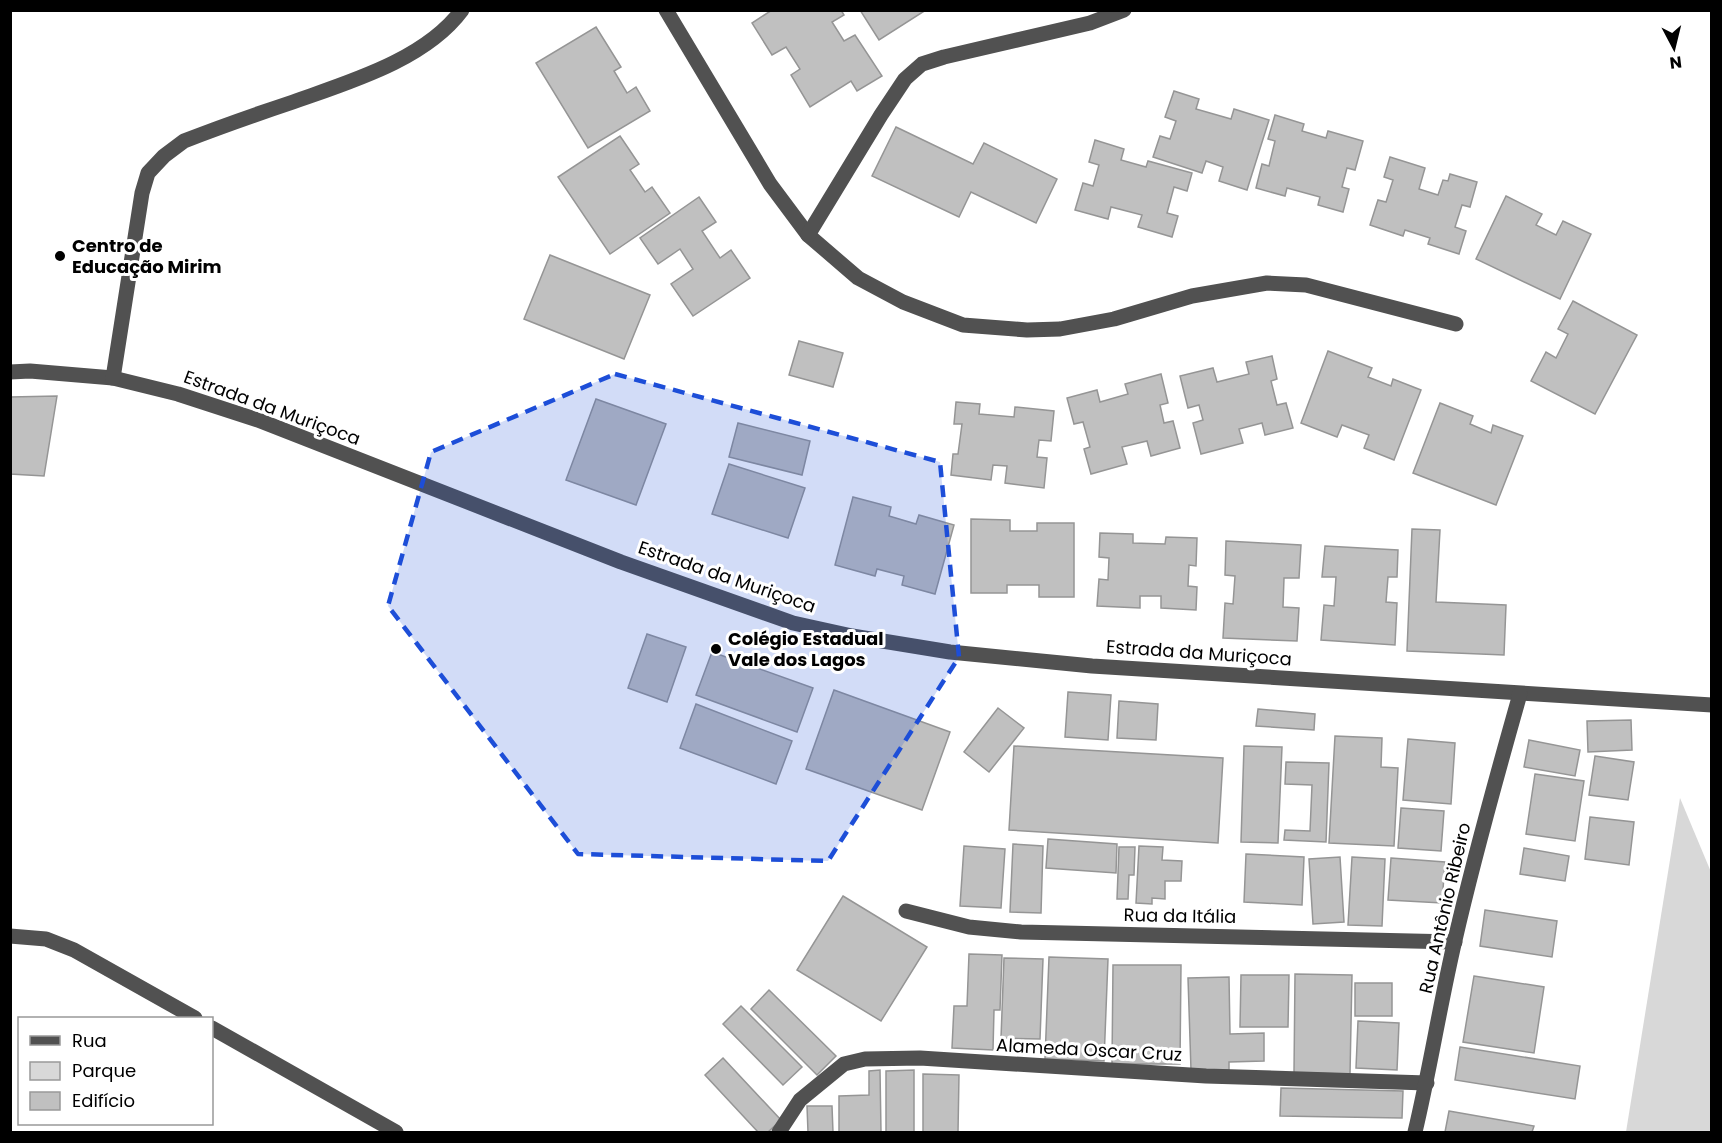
<svg xmlns="http://www.w3.org/2000/svg" width="1722" height="1143" viewBox="0 0 1722 1143" font-family="Poppins,sans-serif">
	<style>
		.green { fill: #d8d8d8 }
		.building { fill: #c0c0c0; stroke: #959595; stroke-width: 1.5 }
		.lines { fill: none; stroke-linecap: round; stroke-linejoin: round }
		.minor { stroke: #515151; stroke-width: 15 }
		.marked { fill: #1d4ed8; fill-opacity: 0.2; stroke: #1d4ed8; stroke-width: 4.5; stroke-dasharray: 12 8; stroke-linejoin: round }
		.poi-dot { fill: #000; stroke: #fff; stroke-width: 2 }
		.labels { text-anchor: middle; stroke-width: 6; stroke-linejoin: round; paint-order: stroke }
		.poi-label { font-size: 18px; font-weight: bold; fill: #000; stroke: #fff; text-anchor: start }
		.street-label { font-size: 18px; fill: #000; stroke: #fff }
	</style>
	<rect width="100%" height="100%" fill="#fff"/>
	<path class="green" d="M1680 798 1711 872V1132H1626Z"/>
	<g class="building">
		<path d="M772 10H841L844 15 832 22 844 41 855 35 882 76 857 91 851 81 810 107 791 75 800 69 786 47 772 55 752 23Z"/>
		<path d="M860 10H926L879 40Z"/>
		<path d="M596 27 621 67 614 71 627 93 636 87 650 111 588 148 536 63Z"/>
		<path d="M1174 91 1199 99 1196 109 1231 119 1234 109 1269 120 1247 190 1219 181 1223 167 1206 161 1202 173 1153 157 1160 136 1170 139 1176 121 1165 117Z"/>
		<path d="M1275 115 1304 124 1302 131 1326 138 1328 131 1363 141 1355 170 1347 168 1342 187 1349 189 1343 212 1318 205 1320 197 1287 188 1285 196 1256 188 1262 164 1269 166 1275 141 1268 139Z"/>
		<path d="M896 127 973 164 984 143 1057 179 1036 223 971 192 959 217 872 176Z"/>
		<path d="M620 136 639 164 630 170 645 192 652 187 670 213 610 254 558 177Z"/>
		<path d="M1095 140 1124 149 1121 160 1146 167 1148 161 1192 173 1187 191 1174 187 1167 213 1178 216 1172 237 1138 227 1142 215 1111 207 1108 219 1075 210 1083 183 1093 186 1099 165 1089 162Z"/>
		<path d="M1390 157 1425 168 1419 189 1438 195 1443 180 1448 181 1450 174 1477 182 1470 207 1462 205 1455 227 1466 231 1459 254 1428 244 1430 238 1405 230 1403 236 1370 225 1378 200 1386 202 1393 180 1384 177Z"/>
		<path d="M1506 196 1542 214 1536 225 1556 235 1563 221 1591 234 1560 299 1476 259Z"/>
		<path d="M699 197 716 222 702 231 720 258 731 250 750 278 693 316 671 284 693 269 680 249 658 264 640 238Z"/>
		<path d="M550 255 650 295 624 359 524 319Z"/>
		<path d="M1573 301 1637 335 1595 414 1531 381 1546 352 1556 358 1568 334 1558 329Z"/>
		<path d="M799 341 843 353 833 387 789 375Z"/>
		<path d="M1328 351 1372 368 1368 377 1391 386 1393 379 1421 390 1394 460 1364 448 1369 435 1342 425 1337 437 1301 423Z"/>
		<path d="M1272 356 1277 379 1271 381 1277 405 1286 403 1293 428 1265 435 1262 423 1239 429 1243 443 1201 454 1193 423 1203 420 1199 405 1188 408 1180 376 1213 368 1217 382 1249 374 1246 362Z"/>
		<path d="M1161 374 1168 403 1160 405 1164 423 1173 421 1180 448 1151 456 1147 441 1122 447 1127 464 1091 474 1084 449 1090 447 1083 422 1074 424 1067 398 1097 390 1100 402 1128 394 1125 384Z"/>
		<path d="M57 396 44 476 10 474V397Z"/>
		<path d="M596 399 666 424 636 505 566 480Z"/>
		<path d="M956 402 980 404 979 414 1014 417 1015 407 1054 411 1051 441 1039 440 1037 457 1047 458 1044 488 1005 483 1007 466 993 465 991 480 951 475 953 454H958L962 424H954Z"/>
		<path d="M1440 403 1473 416 1470 424 1491 433 1493 425 1523 436 1496 505 1413 473Z"/>
		<path d="M738 423 810 441 802 475 729 457Z"/>
		<path d="M729 464 805 488 788 538 712 514Z"/>
		<path d="M853 497 891 507 889 516 916 524 919 515 954 525 935 594 902 585 904 576 877 569 875 576 835 565Z"/>
		<path d="M971 519 1010 520V531H1037V523H1074V597H1039V585H1007V593H971Z"/>
		<path d="M1412 529 1440 530 1436 602 1506 605 1504 655 1407 651Z"/>
		<path d="M1100 533 1133 534V543L1165 544 1166 537 1197 538 1196 566 1189 565 1188 586 1197 587 1196 610 1161 608V596H1140V608L1097 606 1099 579 1108 580 1109 558 1099 557Z"/>
		<path d="M1226 541 1301 545 1299 578H1284L1283 607 1299 608 1297 641 1223 638 1225 603 1233 604 1235 576 1225 575Z"/>
		<path d="M1325 546 1398 550 1397 577H1388L1386 602 1397 603 1395 645 1321 640 1324 605 1334 606 1336 577H1322Z"/>
		<path d="M647 634 686 647 667 702 628 688Z"/>
		<path d="M712 652 813 688 797 732 696 695Z"/>
		<path d="M834 690 950 732 922 810 806 769Z"/>
		<path d="M1068 692 1111 695 1108 740 1065 737Z"/>
		<path d="M1119 701 1158 704 1156 740 1117 738Z"/>
		<path d="M696 704 792 741 776 784 680 748Z"/>
		<path d="M998 708 1024 728 989 772 964 752Z"/>
		<path d="M1258 709 1315 714 1314 730 1256 726Z"/>
		<path d="M1631 720 1632 750 1588 752 1587 721Z"/>
		<path d="M1335 736 1382 738 1381 767 1398 768 1394 846 1329 843Z"/>
		<path d="M1408 739 1455 743 1451 804 1403 800Z"/>
		<path d="M1529 740 1580 750 1575 776 1524 767Z"/>
		<path d="M1014 746 1223 758 1218 843 1009 830Z"/>
		<path d="M1244 746 1282 747 1278 843 1241 842Z"/>
		<path d="M1595 756 1634 762 1628 800 1589 795Z"/>
		<path d="M1286 762 1329 763 1326 842 1284 840 1285 830 1310 831 1312 785 1285 784Z"/>
		<path d="M1535 774 1584 781 1575 841 1526 834Z"/>
		<path d="M1401 808 1444 811 1441 851 1398 848Z"/>
		<path d="M1590 817 1634 822 1629 865 1585 859Z"/>
		<path d="M1048 839 1117 844 1116 873 1046 868Z"/>
		<path d="M1013 844 1043 846 1041 913 1010 912Z"/>
		<path d="M964 846 1005 849 1001 908 960 906Z"/>
		<path d="M1139 846 1163 847 1162 860 1182 861 1181 881H1165V899L1152 898V904L1136 903Z"/>
		<path d="M1119 847H1135L1134 875H1129L1128 899H1117Z"/>
		<path d="M1524 848 1569 856 1565 881 1520 874Z"/>
		<path d="M1246 854 1304 857 1302 905 1244 902Z"/>
		<path d="M1340 857 1344 922 1313 924 1309 859Z"/>
		<path d="M1352 857 1385 859 1382 926 1348 925Z"/>
		<path d="M1391 858 1445 862 1442 903 1388 900Z"/>
		<path d="M843 896 927 947 881 1021 797 970Z"/>
		<path d="M1485 910 1557 921 1552 957 1480 946Z"/>
		<path d="M969 954 1002 955 1000 1010H994L993 1050 952 1048 954 1006H967Z"/>
		<path d="M1049 957 1108 959 1104 1061 1045 1059Z"/>
		<path d="M1004 958 1043 959 1040 1039 1001 1038Z"/>
		<path d="M1113 965H1181L1180 1064H1112Z"/>
		<path d="M1295 974 1352 975 1350 1074 1294 1073Z"/>
		<path d="M1241 975H1289L1288 1027H1240Z"/>
		<path d="M1474 976 1544 987 1534 1053 1463 1042Z"/>
		<path d="M1229 977 1230 1034 1264 1033V1061L1229 1062V1070H1191L1188 978Z"/>
		<rect x="1355" y="983" width="37" height="33"/>
		<path d="M769 990 836 1056 817 1075 751 1009Z"/>
		<path d="M741 1006 802 1067 783 1085 723 1024Z"/>
		<path d="M1358 1021 1399 1023 1397 1070 1356 1068Z"/>
		<path d="M1460 1047 1580 1066 1575 1099 1455 1080Z"/>
		<path d="M723 1058 781 1120 768 1132H758L705 1075Z"/>
		<path d="M880 1070 881 1132H839V1096L869 1095V1071Z"/>
		<path d="M914 1070V1132H886V1071Z"/>
		<path d="M923 1074 959 1075 958 1132H923Z"/>
		<path d="M1281 1088 1403 1091 1402 1118 1280 1116Z"/>
		<path d="M807 1106H832L833 1132H808Z"/>
		<path d="M1449 1111 1534 1126 1532 1132H1445Z"/>
	</g>
	<g class="lines">
		<g class="minor">
			<path d="M666 10 770 184 808 235 858 278 903 302 963 325 1027 330 1060 329 1114 319 1192 296 1267 283 1306 285 1456 324"/>
			<path d="M808 235 881 115 905 79 922 64 944 57 1090 23 1124 10"/>
			<path d="M10 372 30 371 113 378 178 394 258 420 621 562 793 623 852 636 950 652 1092 666 1712 705"/>
			<path d="M113 378 142 193 148 173 164 156 184 141C220 127 257 114 293 102 349 82 425 60 462 10"/>
			<path d="M906 911 969 927 1021 932 1455 942"/>
			<path d="M10 936 46 939 74 950 195 1018"/>
			<path d="M212 1028 396 1132"/>
			<path d="M779 1132 800 1100 844 1064 865 1059 920 1058 1206 1076 1427 1083"/>
			<path d="M1415 1132C1430 1069 1440 1004 1455 940 1474 857 1497 775 1520 694"/>
		</g>
	</g>
	<path class="marked" d="M615 374 940 462 959 657 828 861 578 854 388 606 431 452Z"/>
	<g class="poi-dot">
		<circle cx="60" cy="256" r="6"/>
		<circle cx="716" cy="649" r="6"/>
	</g>
	<g class="labels">
		<g class="poi-label">
			<text x="72" y="252">Centro de<tspan x="72" dy="21">Educação Mirim</tspan></text>
			<text x="728" y="645">Colégio Estadual<tspan x="728" dy="21">Vale dos Lagos</tspan></text>
		</g>
		<g class="street-label">
			<text transform="translate(272 408) rotate(20)" y="6">Estrada da Muriçoca</text>
			<text transform="translate(727 577) rotate(19)" y="6">Estrada da Muriçoca</text>
			<text transform="translate(1199 653) rotate(4)" y="6">Estrada da Muriçoca</text>
			<text transform="translate(1445 908) rotate(-77)" y="6">Rua Antônio Ribeiro</text>
			<text transform="translate(1180 916) rotate(1)" y="6">Rua da Itália</text>
			<text transform="translate(1089 1050) rotate(3)" y="6">Alameda Oscar Cruz</text>
		</g>
	</g>
	<rect width="1722" height="1143" fill="none" stroke="#000000" stroke-width="24"/>
	<rect x="18" y="1017" width="195" height="108" fill="#ffffff" stroke="#999999" stroke-width="1.5"/>
	<rect x="30" y="1036" width="30" height="9" fill="#515151" stroke="#999999" stroke-width="1.5"/>
	<text x="72" y="1047" font-size="18" fill="#000000">Rua</text>
	<rect x="30" y="1062" width="30" height="18" fill="#d8d8d8" stroke="#999999" stroke-width="1.5"/>
	<text x="72" y="1077" font-size="18" fill="#000000">Parque</text>
	<rect x="30" y="1092" width="30" height="18" fill="#c0c0c0" stroke="#999999" stroke-width="1.5"/>
	<text x="72" y="1107" font-size="18" fill="#000000">Edifício</text>
	<g transform="translate(1674 48) rotate(173)" stroke="#ffffff" stroke-width="4.5" paint-order="stroke">
	<path d="M0-4.5L10 22L0 15L-10 22Z" fill="#000000"/>
	<text y="-9" font-size="16" font-weight="bold" text-anchor="middle" fill="#000000">N</text>
	</g>
</svg>
